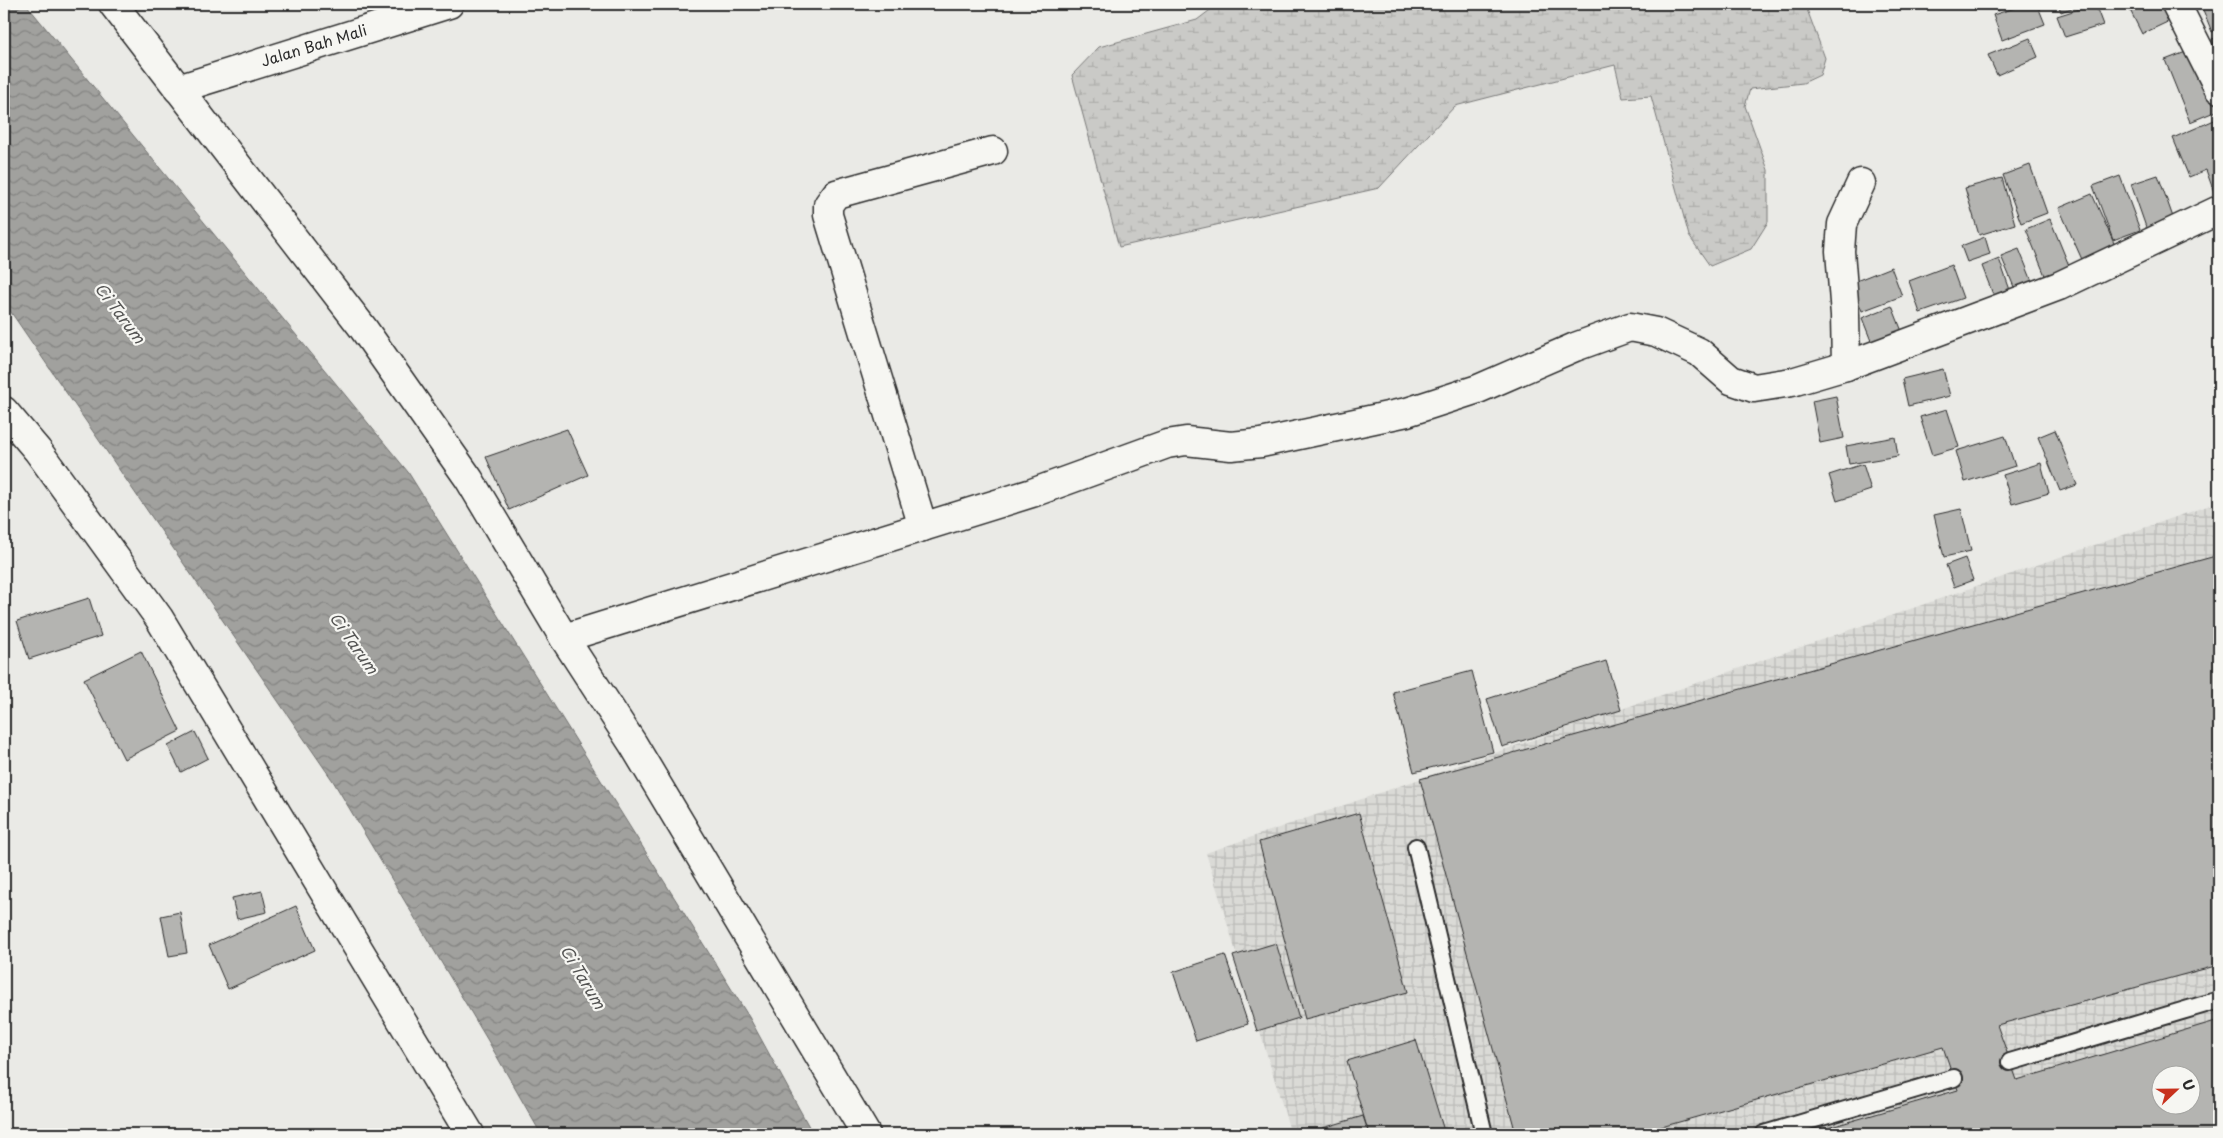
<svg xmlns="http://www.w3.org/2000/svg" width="2223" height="1138" viewBox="0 0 2223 1138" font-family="'Playpen Sans',sans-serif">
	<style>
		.industrial { fill: url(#industrial-grid); fill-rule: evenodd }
		.wetland { fill: url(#wetland-marsh); stroke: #7a7a79 }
		.water { fill: url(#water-waves); stroke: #727270 }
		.building { fill: #b4b4b1; stroke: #2b2b2b; fill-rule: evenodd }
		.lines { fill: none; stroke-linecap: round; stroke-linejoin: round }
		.service-casing { stroke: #2b2b2b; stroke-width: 20 }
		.minor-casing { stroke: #2b2b2b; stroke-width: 31 }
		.service { stroke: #f6f6f2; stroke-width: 16 }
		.minor { stroke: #f6f6f2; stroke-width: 28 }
		.labels { text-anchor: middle; stroke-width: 4.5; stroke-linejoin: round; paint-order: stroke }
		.street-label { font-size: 15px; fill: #2b2b2b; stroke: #f6f6f2 }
		.water-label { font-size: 16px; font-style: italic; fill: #545453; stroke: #f6f6f2 }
	</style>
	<defs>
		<pattern id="industrial-grid" width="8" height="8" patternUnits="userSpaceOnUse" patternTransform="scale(1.25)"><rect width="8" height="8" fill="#dadad6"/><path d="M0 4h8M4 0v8" fill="none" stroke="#bbbbb8"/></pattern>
		<pattern id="wetland-marsh" width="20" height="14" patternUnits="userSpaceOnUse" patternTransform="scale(1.25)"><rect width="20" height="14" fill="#cacac7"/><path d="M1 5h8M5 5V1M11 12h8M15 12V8" fill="none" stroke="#aeaeab"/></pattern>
		<pattern id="water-waves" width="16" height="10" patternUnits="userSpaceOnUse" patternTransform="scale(1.25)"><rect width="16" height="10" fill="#a1a19e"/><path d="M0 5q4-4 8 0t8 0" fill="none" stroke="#838381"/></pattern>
	</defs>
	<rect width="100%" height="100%" fill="#eaeae6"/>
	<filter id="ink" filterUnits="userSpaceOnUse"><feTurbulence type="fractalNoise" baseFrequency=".02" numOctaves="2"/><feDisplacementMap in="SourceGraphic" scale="10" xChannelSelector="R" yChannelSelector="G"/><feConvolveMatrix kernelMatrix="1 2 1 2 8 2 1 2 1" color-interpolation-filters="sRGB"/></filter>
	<g filter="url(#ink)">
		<path class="industrial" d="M2219 502V1134H1291L1206 853ZM2160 1076H2190V1106H2160Z"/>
		<path class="wetland" d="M1218 4H1805L1825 58 1820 75 1803 83 1750 89 1745 106 1768 170V222L1751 249 1710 266 1689 236 1651 96 1623 98 1615 65 1455 106 1379 188 1119 247 1072 75 1099 47 1197 20Z"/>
		<path class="water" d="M4 4H26L408 472 749 1017 813 1134H541L487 1039 333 781 4 302Z"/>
		<g class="building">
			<path d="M1994 4H2014L1997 11Z"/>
			<path d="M2027 4H2037L2045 24 2002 40 1993 15Z"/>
			<path d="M2058 4H2082L2061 12Z"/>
			<path d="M2095 4 2103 25 2065 37 2057 16Z"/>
			<path d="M2127 4H2172L2178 17 2142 34Z"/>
			<path d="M2205 4H2219V30L2212 32 2201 5Z"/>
			<path d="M2219 37V59L2212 39Z"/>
			<path d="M2030 38 2038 57 1997 75 1988 55Z"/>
			<path d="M2196 48 2219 110 2190 122 2165 60Z"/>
			<path d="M2219 118V190L2214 192 2206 170 2189 177 2173 138Z"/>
			<path d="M2030 165 2047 213 2021 223 2003 175Z"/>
			<path d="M2158 175 2174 220 2147 230 2131 184Z"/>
			<path d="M2120 176 2140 230 2113 240 2093 186Z"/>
			<path d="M2002 178 2015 224 1979 235 1965 188Z"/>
			<path d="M2092 194 2117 250 2084 264 2059 208Z"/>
			<path d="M2050 219 2070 268 2046 278 2026 229Z"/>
			<path d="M1985 237 1990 254 1967 262 1961 246Z"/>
			<path d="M2019 249 2032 281 2014 287 2001 256Z"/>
			<path d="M1999 259 2010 290 1994 297 1982 266Z"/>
			<path d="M1951 265 1963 298 1920 313 1909 281Z"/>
			<path d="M1891 267 1902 296 1862 311 1851 283Z"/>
			<path d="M1892 306 1905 339 1875 351 1862 318Z"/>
			<path d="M1943 369 1950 396 1908 406 1902 379Z"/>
			<path d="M1836 396 1844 438 1820 443 1812 401Z"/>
			<path d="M1947 409 1959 447 1932 455 1920 417Z"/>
			<path d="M567 429 588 475 509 510 486 457Z"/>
			<path d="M2055 430 2077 485 2060 491 2038 437Z"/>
			<path d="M2005 436 2015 466 1965 482 1956 451Z"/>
			<path d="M1895 437 1898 456 1849 464 1846 446Z"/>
			<path d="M2041 463 2049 493 2012 504 2003 475Z"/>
			<path d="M1863 464 1871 490 1837 501 1829 475Z"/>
			<path d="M1961 509 1971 551 1944 557 1934 515Z"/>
			<path d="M2219 555V965L1997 1025 2017 1080 2219 1020V1134H1807L1958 1090 1943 1047 1637 1134H1516L1420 779ZM2160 1076H2190V1106H2160Z"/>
			<path d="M1965 558 1973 580 1954 587 1946 565Z"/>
			<path d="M89 598 101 636 29 659 17 621Z"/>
			<path d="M141 651 180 731 124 759 84 679Z"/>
			<path d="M1606 661 1621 710 1502 747 1487 699Z"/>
			<path d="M1472 671 1493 752 1414 772 1393 692Z"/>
			<path d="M195 732 208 758 181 772 168 746Z"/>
			<path d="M1359 813 1408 992 1305 1019 1259 842Z"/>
			<path d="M262 891 267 912 237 919 232 898Z"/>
			<path d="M296 906 315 950 228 989 209 945Z"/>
			<path d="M180 912 187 953 169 956 161 916Z"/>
			<path d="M1276 943 1299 1018 1257 1031 1233 956Z"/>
			<path d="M1225 955 1248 1024 1196 1041 1173 972Z"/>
			<path d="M1416 1040 1445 1134H1369L1347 1061Z"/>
			<path d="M1363 1116 1369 1134H1314L1313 1131Z"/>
		</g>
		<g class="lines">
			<g class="service-casing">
				<g id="service">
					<path d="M1416 847 1484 1134"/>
					<path d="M2010 1062 2219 1000"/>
					<path d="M1764 1134 1954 1078"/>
				</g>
			</g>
			<g class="minor-casing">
				<g id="minor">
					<path d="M113 4 363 328 469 479 564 638 633 744 866 1134"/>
					<path d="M2176 4 2219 89"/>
					<path d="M178 89 449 4"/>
					<path d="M1846 366 1845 315 1840 251 1842 224 1861 183"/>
					<path d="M4 411 38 451 159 618 470 1134"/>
					<path d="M923 527 828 215V205L836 194 993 151"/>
					<path d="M564 638 1032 493 1167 444 1186 441 1231 446 1261 443 1407 412 1478 389 1575 347 1630 327 1656 332 1699 352 1731 380 1754 388 1792 382 1846 366 2059 286 2219 210"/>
				</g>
			</g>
			<use href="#service" class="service"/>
			<use href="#minor" class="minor"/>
		</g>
	</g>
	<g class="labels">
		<g class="street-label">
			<text transform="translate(314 46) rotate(-17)" y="5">Jalan Bah Mali</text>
		</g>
		<g class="water-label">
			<text transform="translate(120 313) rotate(53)" y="6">Ci Tarum</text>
			<text transform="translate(354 643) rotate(55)" y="6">Ci Tarum</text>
			<text transform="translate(583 977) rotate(59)" y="6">Ci Tarum</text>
		</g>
	</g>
	<rect width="2223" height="1138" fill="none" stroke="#f6f6f2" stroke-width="20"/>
	<rect x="10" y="10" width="2203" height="1118" fill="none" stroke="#2b2b2b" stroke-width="2" filter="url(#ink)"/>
	<g transform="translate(2176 1090) rotate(68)"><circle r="24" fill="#f6f6f2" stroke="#a5a5a2"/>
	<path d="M0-4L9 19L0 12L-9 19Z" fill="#c8321e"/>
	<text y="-8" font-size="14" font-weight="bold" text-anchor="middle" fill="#2b2b2b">U</text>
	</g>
</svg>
